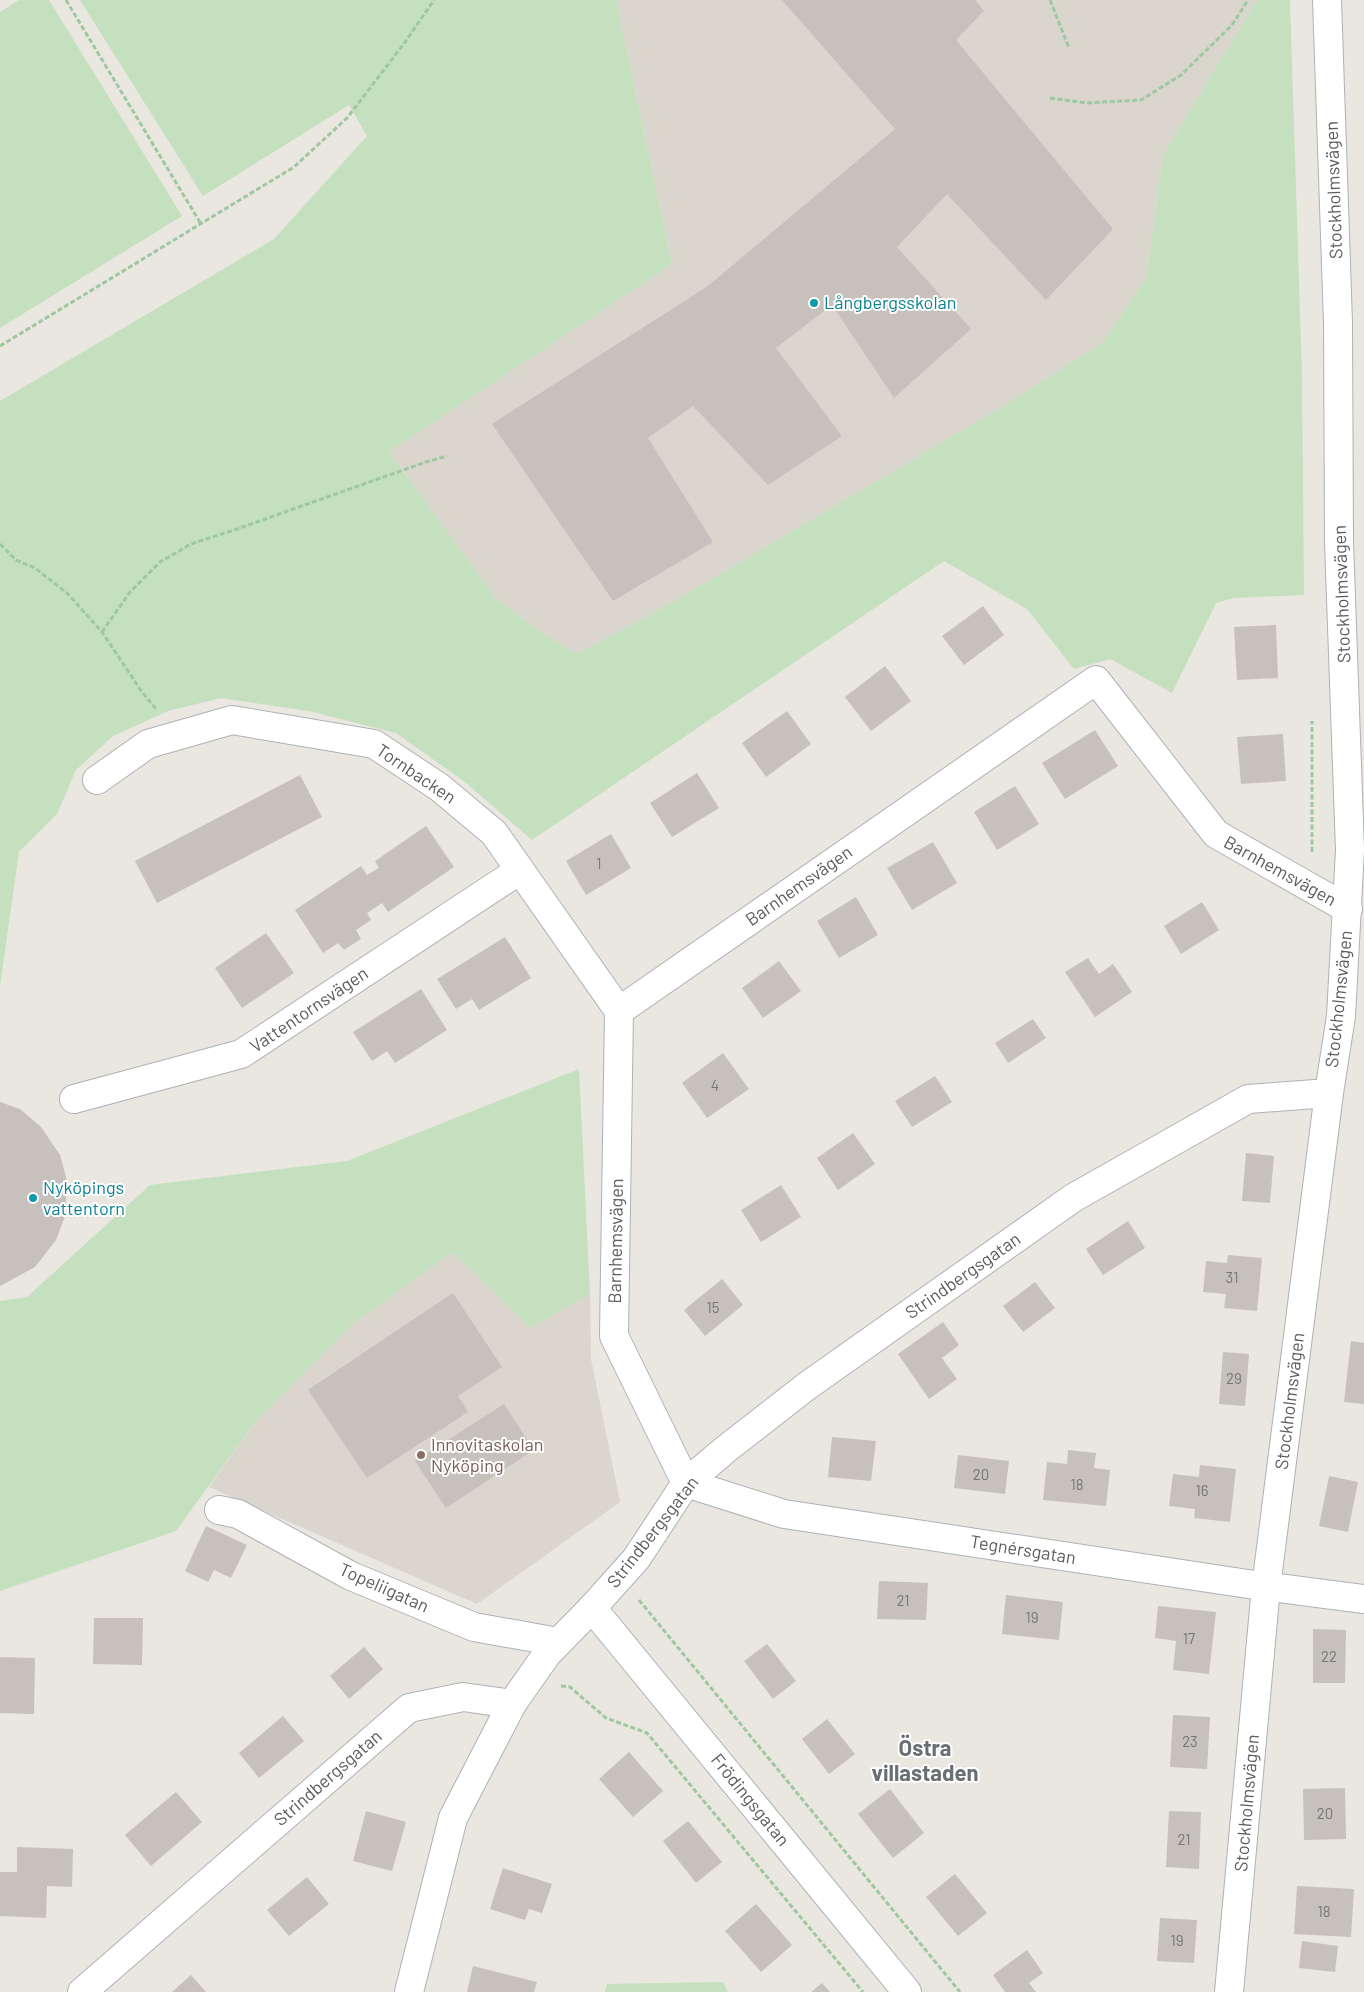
<svg xmlns="http://www.w3.org/2000/svg" width="1364" height="1992" viewBox="0 0 1364 1992" font-family="Barlow,sans-serif">
	<style>
		.education { fill: #dad6ce }
		.green { fill: #c5e0be }
		.building { fill: #c6c1bd }
		.lines { fill: none; stroke-linecap: round; stroke-linejoin: round }
		.minor-casing { stroke: #aeb2b5; stroke-width: 30 }
		.path { stroke: #9dc8a0; stroke-width: 3; stroke-dasharray: 5 2.5; stroke-linecap: butt }
		.minor { stroke: #fff; stroke-width: 28 }
		.culture-dot { fill: #0f9aa8; stroke: #fff; stroke-width: 2 }
		.education-dot { fill: #8d6e63; stroke: #fff; stroke-width: 2 }
		.labels { text-anchor: middle; stroke-width: 4; stroke-linejoin: round; paint-order: stroke }
		.number-label { font-size: 15px; fill: #747677 }
		.street-label { font-size: 18px; fill: #595d60; stroke: #fff }
		.culture-label { font-size: 18px; fill: #0d838f; stroke: #fff; text-anchor: start }
		.education-label { font-size: 18px; fill: #785e54; stroke: #fff; text-anchor: start }
		.district-label { font-size: 22px; font-weight: bold; fill: #6a6f72; stroke: #fff }
	</style>
	<rect width="100%" height="100%" fill="#eae6e0"/>
	<g class="education">
		<path d="M616 0H1257L1163 155 1146 278 1103 342 1013 400 680 598 577 654 538 630 497 600 389 452 672 264Z"/>
		<path d="M453 1252 530 1328 590 1294 591 1359 620 1502 477 1604 209 1487 255 1422 351 1325Z"/>
	</g>
	<g class="green">
		<path d="M19 0H49L182 216 0 328V12Z"/>
		<path d="M80 0H616L672 264 389 452 497 600 538 630 577 654 680 598 1013 400 1103 342 1146 278 1163 155 1257 0H1290L1302 376 1304 595 1234 598 1216 603 1172 693 1110 659 1074 669 1027 609 944 561 532 840 465 782 396 733 309 711 221 698 168 711 113 736 76 770 57 814 19 852 0 986V401L274 239 367 136 349 105 203 196Z"/>
		<path d="M579 1069 590 1294 530 1328 453 1252 351 1325 255 1422 176 1531 0 1591V1301L27 1297 150 1185 347 1161Z"/>
		<path d="M723 1982 728 1992H605L607 1984Z"/>
	</g>
	<g class="building">
		<path d="M782 0H975L984 11 956 40 1113 229 1046 300 947 194 897 247 971 329 894 398 832 305 776 348 842 436 768 485 693 406 648 438 713 542 613 601 492 424 708 286 895 129Z"/>
		<path d="M983 606 1004 635 964 665 942 636Z"/>
		<path d="M1276 625 1278 678 1237 680 1234 627Z"/>
		<path d="M885 666 911 701 871 731 845 697Z"/>
		<path d="M787 711 811 744 766 777 742 743Z"/>
		<path d="M1095 730 1118 766 1065 799 1042 763Z"/>
		<path d="M1283 734 1286 781 1241 784 1237 737Z"/>
		<path d="M697 773 719 808 672 837 650 803Z"/>
		<path d="M300 775 322 817 157 903 135 861Z"/>
		<path d="M1015 786 1039 824 997 850 974 812Z"/>
		<path d="M426 826 454 867 388 912 382 903 367 913 371 920 356 930 361 939 344 950 338 943 323 953 295 910 361 866 367 875 379 868 375 861Z"/>
		<path d="M611 834 631 868 586 895 566 861Z"/>
		<path d="M933 842 957 883 912 910 887 868Z"/>
		<path d="M856 897 878 935 839 958 817 921Z"/>
		<path d="M1202 902 1219 930 1181 954 1164 926Z"/>
		<path d="M266 933 294 973 242 1008 215 968Z"/>
		<path d="M505 937 531 978 479 1010 472 999 456 1009 437 979Z"/>
		<path d="M1088 958 1099 974 1113 964 1132 992 1095 1017 1065 972Z"/>
		<path d="M779 961 801 991 763 1018 742 988Z"/>
		<path d="M421 989 447 1030 395 1063 387 1051 372 1061 353 1032Z"/>
		<path d="M1033 1019 1046 1038 1008 1063 995 1043Z"/>
		<path d="M723 1053 749 1089 707 1118 682 1083Z"/>
		<path d="M935 1076 952 1102 912 1127 895 1101Z"/>
		<path d="M0 1102 20 1109 41 1127 60 1155 67 1181 65 1216 56 1240 35 1267 0 1286Z"/>
		<path d="M853 1133 875 1164 838 1190 817 1158Z"/>
		<path d="M1246 1153 1274 1156 1270 1203 1242 1201Z"/>
		<path d="M781 1185 801 1217 761 1242 741 1210Z"/>
		<path d="M1128 1221 1145 1248 1103 1275 1086 1249Z"/>
		<path d="M1228 1255 1262 1258 1257 1311 1224 1308 1226 1294 1203 1292 1206 1261 1227 1263Z"/>
		<path d="M722 1279 743 1305 705 1336 684 1310Z"/>
		<path d="M1035 1282 1055 1308 1023 1332 1003 1306Z"/>
		<path d="M453 1293 502 1367 458 1396 468 1412 367 1478 308 1390Z"/>
		<path d="M943 1322 959 1345 942 1358 957 1379 929 1399 898 1354Z"/>
		<path d="M1351 1341 1364 1343V1404L1344 1402Z"/>
		<path d="M1223 1352 1249 1354 1245 1406 1219 1404Z"/>
		<path d="M504 1404 534 1450 446 1508 415 1461Z"/>
		<path d="M832 1437 876 1441 871 1481 828 1477Z"/>
		<path d="M1068 1450 1096 1453 1094 1468 1110 1470 1106 1506 1043 1500 1047 1462 1067 1464Z"/>
		<path d="M958 1455 1009 1461 1005 1494 954 1488Z"/>
		<path d="M1200 1465 1236 1469 1230 1522 1194 1518 1195 1509 1169 1506 1173 1474 1199 1477Z"/>
		<path d="M1329 1476 1358 1482 1348 1532 1319 1526Z"/>
		<path d="M206 1526 247 1545 231 1578 214 1570 208 1582 185 1571Z"/>
		<path d="M879 1581 928 1583 926 1620 877 1619Z"/>
		<path d="M1006 1595 1063 1602 1059 1640 1002 1634Z"/>
		<path d="M1158 1606 1216 1612 1209 1674 1173 1670 1176 1641 1155 1638Z"/>
		<path d="M94 1618H143L142 1665 93 1664Z"/>
		<path d="M1313 1629 1346 1630 1345 1683H1313Z"/>
		<path d="M767 1644 796 1681 773 1699 744 1661Z"/>
		<path d="M364 1647 383 1669 349 1699 330 1676Z"/>
		<path d="M0 1657 35 1658 34 1714 0 1713Z"/>
		<path d="M1173 1715 1210 1717 1207 1769 1170 1767Z"/>
		<path d="M283 1716 304 1741 259 1778 239 1753Z"/>
		<path d="M827 1719 855 1754 829 1774 802 1739Z"/>
		<path d="M629 1752 663 1791 633 1817 599 1779Z"/>
		<path d="M1345 1788 1346 1839 1304 1840 1303 1789Z"/>
		<path d="M890 1789 924 1833 893 1858 858 1814Z"/>
		<path d="M176 1792 202 1822 151 1866 125 1835Z"/>
		<path d="M366 1811 406 1822 392 1871 353 1861Z"/>
		<path d="M1169 1811 1201 1812 1199 1869 1166 1867Z"/>
		<path d="M688 1821 722 1862 696 1883 663 1841Z"/>
		<path d="M17 1847 73 1849 72 1887 47 1886 46 1918 0 1916V1872H17Z"/>
		<path d="M503 1868 552 1884 542 1913 529 1909 525 1920 490 1909Z"/>
		<path d="M955 1874 987 1913 958 1936 926 1897Z"/>
		<path d="M307 1877 329 1904 289 1936 267 1910Z"/>
		<path d="M1297 1886 1354 1889 1351 1937 1294 1934Z"/>
		<path d="M756 1904 792 1945 761 1972 725 1931Z"/>
		<path d="M1160 1918 1197 1920 1194 1963 1157 1961Z"/>
		<path d="M1302 1941 1338 1946 1335 1972 1299 1968Z"/>
		<path d="M1027 1950 1043 1973 1029 1983 1036 1992H1005L993 1975Z"/>
		<path d="M473 1966 537 1982 534 1992H467Z"/>
		<path d="M191 1975 206 1992H172Z"/>
		<path d="M822 1983 830 1992H811Z"/>
	</g>
	<g class="lines">
		<g class="minor-casing">
			<g id="minor">
				<path d="M97 780 148 744 232 720 374 744 439 787 494 833 619 1011"/>
				<path d="M1348 909 1216 834 1096 680 619 1011 614 1336 686 1483 784 1514 1248 1584 1364 1599"/>
				<path d="M74 1099 241 1054 520 870"/>
				<path d="M219 1510 238 1514 351 1576 474 1627 558 1642"/>
				<path d="M592 1608 907 1992"/>
				<path d="M82 1992 409 1708 463 1697 512 1704"/>
				<path d="M409 1992 453 1818 512 1704 547 1654 592 1608 636 1559 686 1483 726 1449 807 1386 1073 1198 1248 1099 1329 1093"/>
				<path d="M1229 1992 1266 1587 1329 1093 1341 1016 1350 850 1339 542 1338 323 1327 0"/>
			</g>
		</g>
		<g class="path">
			<path d="M66 0 201 224"/>
			<path d="M1050 0 1069 48"/>
			<path d="M1050 98 1086 103 1141 100 1181 75 1232 25 1248 0"/>
			<path d="M0 346 294 167 347 118 403 45 434 0"/>
			<path d="M0 544 16 560 35 568 68 594 102 632 142 692 157 710"/>
			<path d="M102 632 130 592 160 562 191 544 237 529 426 462 447 456"/>
			<path d="M1312 852V721"/>
			<path d="M639 1600 960 1992"/>
			<path d="M561 1686 570 1687 606 1718 647 1733 863 1992"/>
		</g>
		<use href="#minor" class="minor"/>
	</g>
	<g class="culture-dot">
		<circle cx="814" cy="303" r="5"/>
		<circle cx="33" cy="1198" r="5"/>
	</g>
	<circle class="education-dot" cx="421" cy="1455" r="5"/>
	<g class="labels">
		<g class="number-label">
			<text x="599" y="869">1</text>
			<text x="715" y="1091">4</text>
			<text x="1232" y="1283">31</text>
			<text x="713" y="1313">15</text>
			<text x="1234" y="1384">29</text>
			<text x="981" y="1480">20</text>
			<text x="1077" y="1490">18</text>
			<text x="1202" y="1496">16</text>
			<text x="903" y="1606">21</text>
			<text x="1032" y="1623">19</text>
			<text x="1189" y="1644">17</text>
			<text x="1329" y="1662">22</text>
			<text x="1190" y="1747">23</text>
			<text x="1325" y="1819">20</text>
			<text x="1184" y="1845">21</text>
			<text x="1324" y="1917">18</text>
			<text x="1177" y="1946">19</text>
		</g>
		<g class="street-label">
			<text transform="translate(1334 190) rotate(-92)" y="6">Stockholmsvägen</text>
			<text transform="translate(1342 594) rotate(-92)" y="6">Stockholmsvägen</text>
			<text transform="translate(416 774) rotate(34)" y="6">Tornbacken</text>
			<text transform="translate(1280 871) rotate(29)" y="6">Barnhemsvägen</text>
			<text transform="translate(799 886) rotate(-35)" y="6">Barnhemsvägen</text>
			<text transform="translate(1339 999) rotate(-84)" y="6">Stockholmsvägen</text>
			<text transform="translate(309 1010) rotate(-34)" y="6">Vattentornsvägen</text>
			<text transform="translate(616 1241) rotate(-89)" y="6">Barnhemsvägen</text>
			<text transform="translate(963 1276) rotate(-35)" y="6">Strindbergsgatan</text>
			<text transform="translate(1290 1401) rotate(-83)" y="6">Stockholmsvägen</text>
			<text transform="translate(653 1532) rotate(-52)" y="6">Strindbergsgatan</text>
			<text transform="translate(1023 1550) rotate(9)" y="6">Tegnérsgatan</text>
			<text transform="translate(384 1588) rotate(24)" y="6">Topeliigatan</text>
			<text transform="translate(328 1778) rotate(-41)" y="6">Strindbergsgatan</text>
			<text transform="translate(750 1800) rotate(51)" y="6">Frödingsgatan</text>
			<text transform="translate(1247 1803) rotate(-85)" y="6">Stockholmsvägen</text>
		</g>
		<g class="culture-label">
			<text x="824" y="309">Långbergsskolan</text>
			<text x="43" y="1194">Nyköpings<tspan x="43" dy="21">vattentorn</tspan></text>
		</g>
		<g class="education-label">
			<text x="431" y="1451">Innovitaskolan<tspan x="431" dy="21">Nyköping</tspan></text>
		</g>
		<g class="district-label">
			<text x="925" y="1756">Östra<tspan x="925" dy="25">villastaden</tspan></text>
		</g>
	</g>
</svg>
